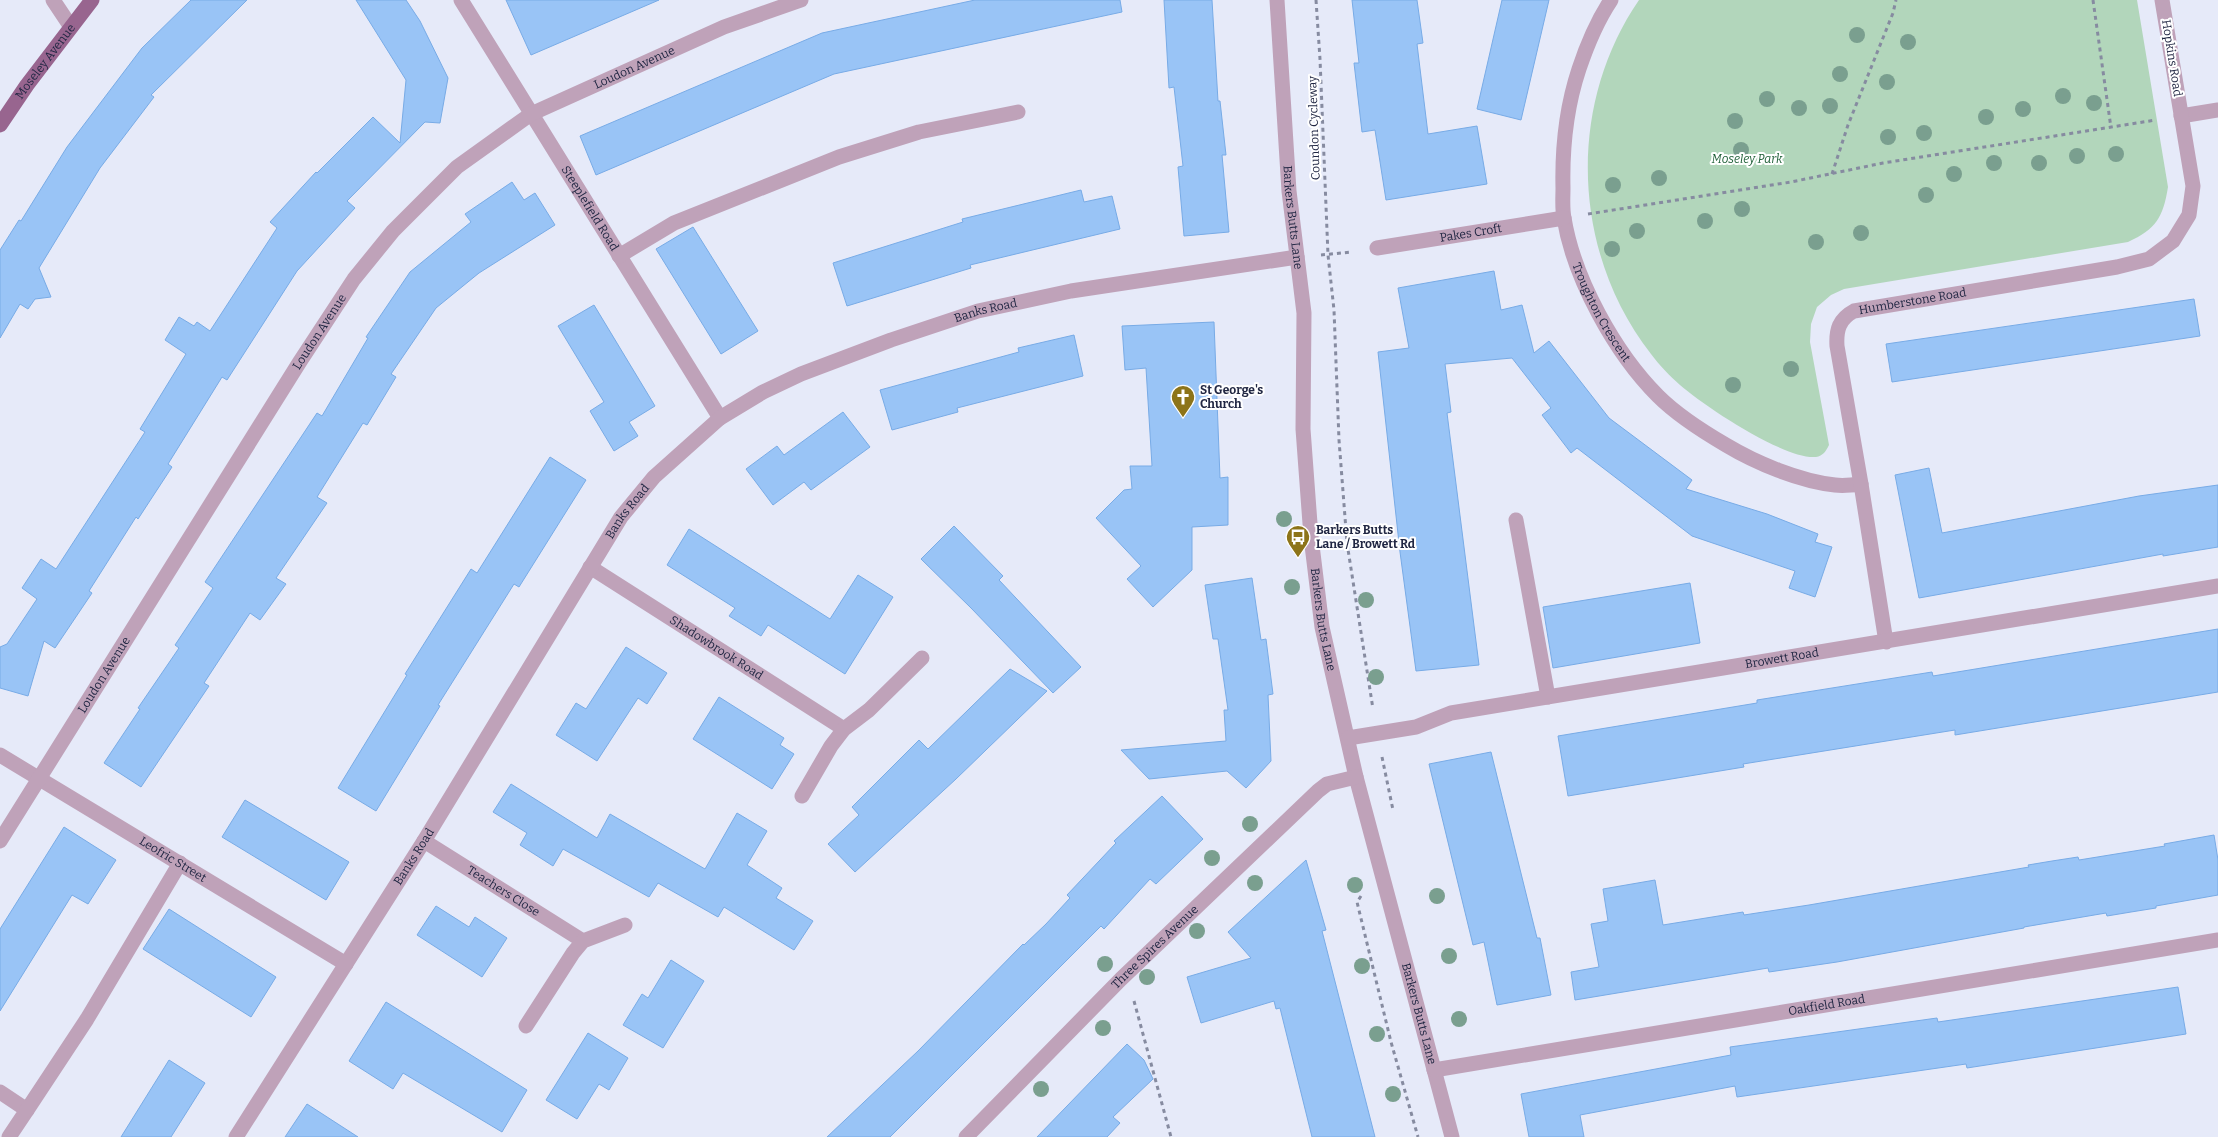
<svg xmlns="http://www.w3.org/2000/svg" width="2218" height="1137" viewBox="0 0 2218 1137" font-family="Bitter,serif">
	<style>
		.green { fill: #b2d6bb }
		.building { fill: #99c4f6; stroke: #78abe6 }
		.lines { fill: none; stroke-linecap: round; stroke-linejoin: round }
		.path { stroke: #868ba0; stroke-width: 3; stroke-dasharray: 4 4; stroke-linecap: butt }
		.minor { stroke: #bfa2b9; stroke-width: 15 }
		.major { stroke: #98658f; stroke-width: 15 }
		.tree { fill: #7a9f8f }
		.labels { text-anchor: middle; stroke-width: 4; stroke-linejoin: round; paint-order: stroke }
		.street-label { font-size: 12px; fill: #212743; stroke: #fff }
		.park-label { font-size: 12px; font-style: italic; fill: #216139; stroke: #fff }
		.poi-label { font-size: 12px; font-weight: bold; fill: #212743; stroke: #fff; text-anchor: start }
	</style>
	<rect width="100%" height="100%" fill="#e6eaf9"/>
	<path class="green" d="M1639 0H2137L2168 187C2163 218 2156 229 2128 242L1844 289 1831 295 1817 307 1811 324 1810 342 1829 445C1826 451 1823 456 1816 457 1785 460 1704 406 1680 385 1670 376 1659 365 1651 354 1572 253 1566 106 1639 0Z"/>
	<g class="building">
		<path d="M191 0H247L151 95 154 97 100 168 39 268 51 297 35 299 28 309 20 304 0 338V250L19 220 21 221 67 147 142 48Z"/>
		<path d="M356 0H406L420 21 448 78 440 123 425 122 347 201 355 208 297 271 227 380 222 377 168 464 172 467 138 519 136 517 89 591 92 593 55 648 44 641 28 696 0 688V647L7 644 37 599 22 588 41 559 56 569 145 432 140 429 186 354 165 340 179 317 194 326 197 322 210 331 277 228 270 222 316 172 317 173 373 117 400 143 406 80Z"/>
		<path d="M506 0H659L531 55Z"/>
		<path d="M975 0H1120L1122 12 834 74 596 175 580 136 822 33Z"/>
		<path d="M1164 0H1212L1218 101H1220L1226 155H1222L1229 232 1184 236 1178 167 1183 166 1174 87 1169 88Z"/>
		<path d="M1352 0H1417L1423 43 1417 44 1428 134 1477 126 1487 184 1386 200 1375 130 1362 132 1354 63H1359Z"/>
		<path d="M1502 0H1549L1521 120 1477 109Z"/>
		<path d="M512 182 524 200 535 193 555 225 479 273 436 308 391 374 396 377 367 425 363 423 317 497 327 503 276 578 286 584 260 620 250 613 204 683 209 686 141 787 104 763 140 709 138 708 179 648 175 645 213 588 205 582 317 413 322 416 368 338 366 337 410 272 471 222 465 214Z"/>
		<path d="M1081 190 1084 202 1112 196 1120 229 970 265 971 268 847 306 833 263 963 222 962 219Z"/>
		<path d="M693 227 758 331 721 354 656 249Z"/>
		<path d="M1494 271 1501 310 1522 305 1534 353 1549 341 1609 418 1692 480 1686 489 1767 514 1818 534 1815 542 1832 547 1815 597 1789 588 1795 571 1692 536 1577 448 1571 453 1542 415 1551 408 1512 358 1445 364 1451 412 1447 413 1479 665 1416 671 1400 552 1378 352 1409 348 1398 288Z"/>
		<path d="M2194 299 2200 336 1892 382 1886 344Z"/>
		<path d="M594 305 655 406 629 422 638 436 614 451 590 411 604 402 558 326Z"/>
		<path d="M1214 322 1220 478 1228 477V525L1192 527V570L1153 607 1127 579 1141 566 1096 518 1124 490 1132 489 1130 466H1152L1146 368 1125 370 1122 326Z"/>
		<path d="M1074 335 1083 376 957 408 958 412 892 430 880 390 1019 352 1018 348Z"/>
		<path d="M843 412 870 447 811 490 804 482 773 505 746 469 777 446 784 455Z"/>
		<path d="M550 457 586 480 519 587 514 584 438 705 440 706 376 811 338 788 407 675 405 674 471 569 477 573Z"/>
		<path d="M1929 468 1942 533 2139 496 2218 485V547L2163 556V554L1919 598 1895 475Z"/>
		<path d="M954 526 1003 576 999 580 1081 667 1053 693 971 608 921 559Z"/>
		<path d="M689 529 830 619 858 575 893 597 845 674 768 625 761 636 729 616 735 608 667 565Z"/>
		<path d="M1252 578 1261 640 1266 639 1273 694 1268 695 1271 761 1246 788 1227 771 1149 779 1121 750 1226 741 1224 710H1228L1218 639H1213L1205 585Z"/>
		<path d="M1690 583 1700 643 1553 668 1543 607Z"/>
		<path d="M2218 629V692L1955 735V730L1743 764 1744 767 1568 796 1558 736 1757 703V700L1932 672 1933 676Z"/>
		<path d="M626 647 667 673 647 704 638 698 597 761 556 735 576 703 586 709Z"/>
		<path d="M1010 669 1047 691 956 779 855 872 828 844 859 815 852 807 919 740 928 749Z"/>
		<path d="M719 697 784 738 780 745 794 754 772 789 693 739Z"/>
		<path d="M1491 752 1537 938H1540L1551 995 1497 1005 1484 942 1473 945 1429 764Z"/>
		<path d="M511 784 597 838 610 814 705 869 737 813 767 831 747 865 782 888 776 898 813 921 794 950 724 907 718 917 658 883 649 897 563 849 553 866 520 845 527 833 493 812Z"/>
		<path d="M1162 796 1203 839 1156 884 1150 879 1104 929 1101 926 890 1137H827L918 1051 1023 944 1024 945 1046 924 1070 898 1067 895 1116 843 1114 841Z"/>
		<path d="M245 800 349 862 326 900 222 837Z"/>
		<path d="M64 827 116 860 88 904 72 895 0 1011V929Z"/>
		<path d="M2214 835 2218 860V895L2156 906V908L2131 912 2107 916 2106 913 2024 927V928L1837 962 1769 972 1768 968 1575 1000 1571 972 1599 967 1591 924 1608 921 1603 889 1655 880 1663 925 1743 912 1744 915 1809 905 2029 867 2028 865 2052 861 2078 857 2079 860 2165 846 2164 844Z"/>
		<path d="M1306 860 1326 930 1322 931 1375 1137H1312L1280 1008 1276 1009 1274 1001 1201 1023 1187 977 1251 958 1228 932Z"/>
		<path d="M436 906 469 927 475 917 507 938 482 977 417 935Z"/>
		<path d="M169 909 276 977 251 1017 143 949Z"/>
		<path d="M671 960 704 981 663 1048 623 1025 642 994 648 998Z"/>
		<path d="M2178 987 2186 1034 1967 1068 1966 1064 1737 1097 1735 1086 1580 1115 1584 1137H1529L1521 1094 1731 1055 1730 1047 1937 1018 1938 1022Z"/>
		<path d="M386 1002 527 1090 502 1132 403 1073 393 1089 349 1061Z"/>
		<path d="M588 1033 628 1058 609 1090 599 1084 577 1119 546 1100Z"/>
		<path d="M1127 1044 1144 1060 1153 1079 1113 1117 1120 1123 1107 1137H1037Z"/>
		<path d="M169 1060 205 1083 171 1137H121Z"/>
		<path d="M307 1104 358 1137H285Z"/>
	</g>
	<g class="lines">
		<g class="path">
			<path d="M1316 0 1320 59 1328 255 1334 310 1339 440 1347 543 1373 709"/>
			<path d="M2093 0 2111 128"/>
			<path d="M1832 174 1848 125 1893 13 1896 0"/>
			<path d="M1588 214 1791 182 1883 163 2156 120"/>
			<path d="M1321 255 1352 252"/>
			<path d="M1382 757 1393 810"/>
			<path d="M1361 896 1357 902 1391 1042 1418 1137"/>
			<path d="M1134 1001 1171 1137"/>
		</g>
		<g class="minor">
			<path d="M53 0 71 27"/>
			<path id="s1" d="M461 0 720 418"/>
			<path id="s2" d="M1277 0 1289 191 1304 313 1303 429 1311 537 1322 627 1356 777 1452 1137"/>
			<path id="s3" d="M1611 0C1597 21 1587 45 1579 69 1566 108 1562 146 1563 188 1563 197 1562 208 1564 218 1574 279 1615 353 1658 396 1678 416 1702 431 1726 445 1756 463 1799 481 1835 485 1843 486 1853 485 1861 484"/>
			<path d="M2181 116 2218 110"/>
			<path id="s4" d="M1377 248 1564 218"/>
			<path d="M619 256 674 223 839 157 919 132 1018 112"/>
			<path d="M1516 520 1548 697"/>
			<path id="s5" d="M590 567 844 729"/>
			<path id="s6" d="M1886 642 1861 484 1837 346C1836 330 1839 319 1854 311L2117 267 2149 259 2173 241 2189 215 2193 186 2162 0"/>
			<path id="s7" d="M1348 738 1416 727 1451 713 2218 586"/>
			<path id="s8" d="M0 755 346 964"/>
			<path d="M802 796 831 746 844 729 869 710 922 658"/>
			<path id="s9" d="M0 841 299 363 354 279 393 231 457 167 531 114 724 27 801 0"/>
			<path id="s10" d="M424 841 583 941"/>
			<path d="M526 1026 573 953 583 941 625 925"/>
			<path id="s11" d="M1434 1070 2218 940"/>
			<path d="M0 1092 27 1110 9 1137"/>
			<path d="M27 1110 87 1019 180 863"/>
			<path id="s12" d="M236 1137 424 841 621 517 654 477 720 418 763 392 801 374 891 340 978 311 1071 291 1297 257"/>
			<path id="s13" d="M966 1137 1121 979 1318 791 1327 784 1356 777"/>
		</g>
		<path class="major" id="s14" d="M0 125 27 85 92 0"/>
	</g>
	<g class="tree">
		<circle cx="1857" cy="35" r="8"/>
		<circle cx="1908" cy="42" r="8"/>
		<circle cx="1840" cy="74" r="8"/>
		<circle cx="1887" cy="82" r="8"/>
		<circle cx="2063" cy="96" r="8"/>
		<circle cx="1767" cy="99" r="8"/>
		<circle cx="2094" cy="103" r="8"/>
		<circle cx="1830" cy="106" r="8"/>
		<circle cx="1799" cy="108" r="8"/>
		<circle cx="2023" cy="109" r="8"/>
		<circle cx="1986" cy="117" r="8"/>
		<circle cx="1735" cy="121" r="8"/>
		<circle cx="1924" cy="133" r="8"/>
		<circle cx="1888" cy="137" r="8"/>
		<circle cx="1741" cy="150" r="8"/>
		<circle cx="2116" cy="154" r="8"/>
		<circle cx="2077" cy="156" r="8"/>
		<circle cx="1994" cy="163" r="8"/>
		<circle cx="2039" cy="163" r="8"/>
		<circle cx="1954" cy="174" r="8"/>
		<circle cx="1659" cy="178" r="8"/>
		<circle cx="1613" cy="185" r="8"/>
		<circle cx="1926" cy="195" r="8"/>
		<circle cx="1742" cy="209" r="8"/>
		<circle cx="1705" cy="221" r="8"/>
		<circle cx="1637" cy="231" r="8"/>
		<circle cx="1861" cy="233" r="8"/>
		<circle cx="1816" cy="242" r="8"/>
		<circle cx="1612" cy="249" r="8"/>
		<circle cx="1791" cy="369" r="8"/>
		<circle cx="1733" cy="385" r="8"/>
		<circle cx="1284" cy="519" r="8"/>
		<circle cx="1292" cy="587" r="8"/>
		<circle cx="1366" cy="600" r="8"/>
		<circle cx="1376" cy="677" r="8"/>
		<circle cx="1250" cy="824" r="8"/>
		<circle cx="1212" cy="858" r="8"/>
		<circle cx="1255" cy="883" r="8"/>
		<circle cx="1355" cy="885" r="8"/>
		<circle cx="1437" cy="896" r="8"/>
		<circle cx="1197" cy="931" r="8"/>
		<circle cx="1449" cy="956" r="8"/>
		<circle cx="1105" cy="964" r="8"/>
		<circle cx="1362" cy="966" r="8"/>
		<circle cx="1147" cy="977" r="8"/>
		<circle cx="1459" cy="1019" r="8"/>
		<circle cx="1103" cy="1028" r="8"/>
		<circle cx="1377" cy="1034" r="8"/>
		<circle cx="1041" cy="1089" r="8"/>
		<circle cx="1393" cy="1094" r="8"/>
	</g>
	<defs>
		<g id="church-pin" transform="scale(1.25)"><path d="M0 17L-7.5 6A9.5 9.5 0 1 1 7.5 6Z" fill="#8d7419" stroke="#fff"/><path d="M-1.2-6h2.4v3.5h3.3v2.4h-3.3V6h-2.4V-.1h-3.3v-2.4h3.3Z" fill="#fff"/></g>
		<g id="bus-pin" transform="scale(1.25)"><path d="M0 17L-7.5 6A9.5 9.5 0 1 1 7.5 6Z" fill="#8d7419" stroke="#fff"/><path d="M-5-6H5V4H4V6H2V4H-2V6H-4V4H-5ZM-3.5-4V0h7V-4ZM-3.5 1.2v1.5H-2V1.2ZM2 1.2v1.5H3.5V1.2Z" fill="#fff"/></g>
	</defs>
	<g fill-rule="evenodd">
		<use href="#church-pin" x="1183" y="397"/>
		<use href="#bus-pin" x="1298" y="537"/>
	</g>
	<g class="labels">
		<g class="street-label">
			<text transform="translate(2172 58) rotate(81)" y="4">Hopkins Road</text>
			<text dy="4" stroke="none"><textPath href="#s14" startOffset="78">Moseley Avenue</textPath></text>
			<text dy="4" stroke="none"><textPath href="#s9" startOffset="1021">Loudon Avenue</textPath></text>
			<text transform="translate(1314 128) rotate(-92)" y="4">Coundon Cycleway</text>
			<text dy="4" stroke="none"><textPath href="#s1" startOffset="245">Steeplefield Road</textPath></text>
			<text dy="4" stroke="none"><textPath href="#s2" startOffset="218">Barkers Butts Lane</textPath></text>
			<text dy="4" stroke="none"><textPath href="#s4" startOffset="95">Pakes Croft</textPath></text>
			<text dy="4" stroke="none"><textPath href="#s6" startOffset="401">Humberstone Road</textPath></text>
			<text dy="4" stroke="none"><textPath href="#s12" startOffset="1158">Banks Road</textPath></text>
			<text dy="4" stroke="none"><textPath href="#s3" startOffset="329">Troughton Crescent</textPath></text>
			<text dy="4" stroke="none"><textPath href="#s9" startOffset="601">Loudon Avenue</textPath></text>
			<text dy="4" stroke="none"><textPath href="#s12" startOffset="738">Banks Road</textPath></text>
			<text dy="4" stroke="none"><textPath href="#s2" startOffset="622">Barkers Butts Lane</textPath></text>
			<text dy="4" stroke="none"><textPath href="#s5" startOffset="150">Shadowbrook Road</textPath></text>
			<text dy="4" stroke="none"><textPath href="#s7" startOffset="442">Browett Road</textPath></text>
			<text dy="4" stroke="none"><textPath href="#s9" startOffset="196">Loudon Avenue</textPath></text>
			<text dy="4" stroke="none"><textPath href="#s12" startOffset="332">Banks Road</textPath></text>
			<text dy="4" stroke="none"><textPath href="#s8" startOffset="202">Leofric Street</textPath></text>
			<text dy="4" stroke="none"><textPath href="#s10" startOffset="94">Teachers Close</textPath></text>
			<text dy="4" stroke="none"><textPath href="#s13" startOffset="268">Three Spires Avenue</textPath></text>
			<text dy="4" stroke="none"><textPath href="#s11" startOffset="398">Oakfield Road</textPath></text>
			<text dy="4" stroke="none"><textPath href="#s2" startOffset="1028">Barkers Butts Lane</textPath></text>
		</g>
		<g class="park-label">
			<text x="1747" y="163">Moseley Park</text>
		</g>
		<g class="poi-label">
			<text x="1200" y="394">St George's<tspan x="1200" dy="14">Church</tspan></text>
			<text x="1316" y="534">Barkers Butts<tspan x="1316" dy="14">Lane / Browett Rd</tspan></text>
		</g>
	</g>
</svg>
